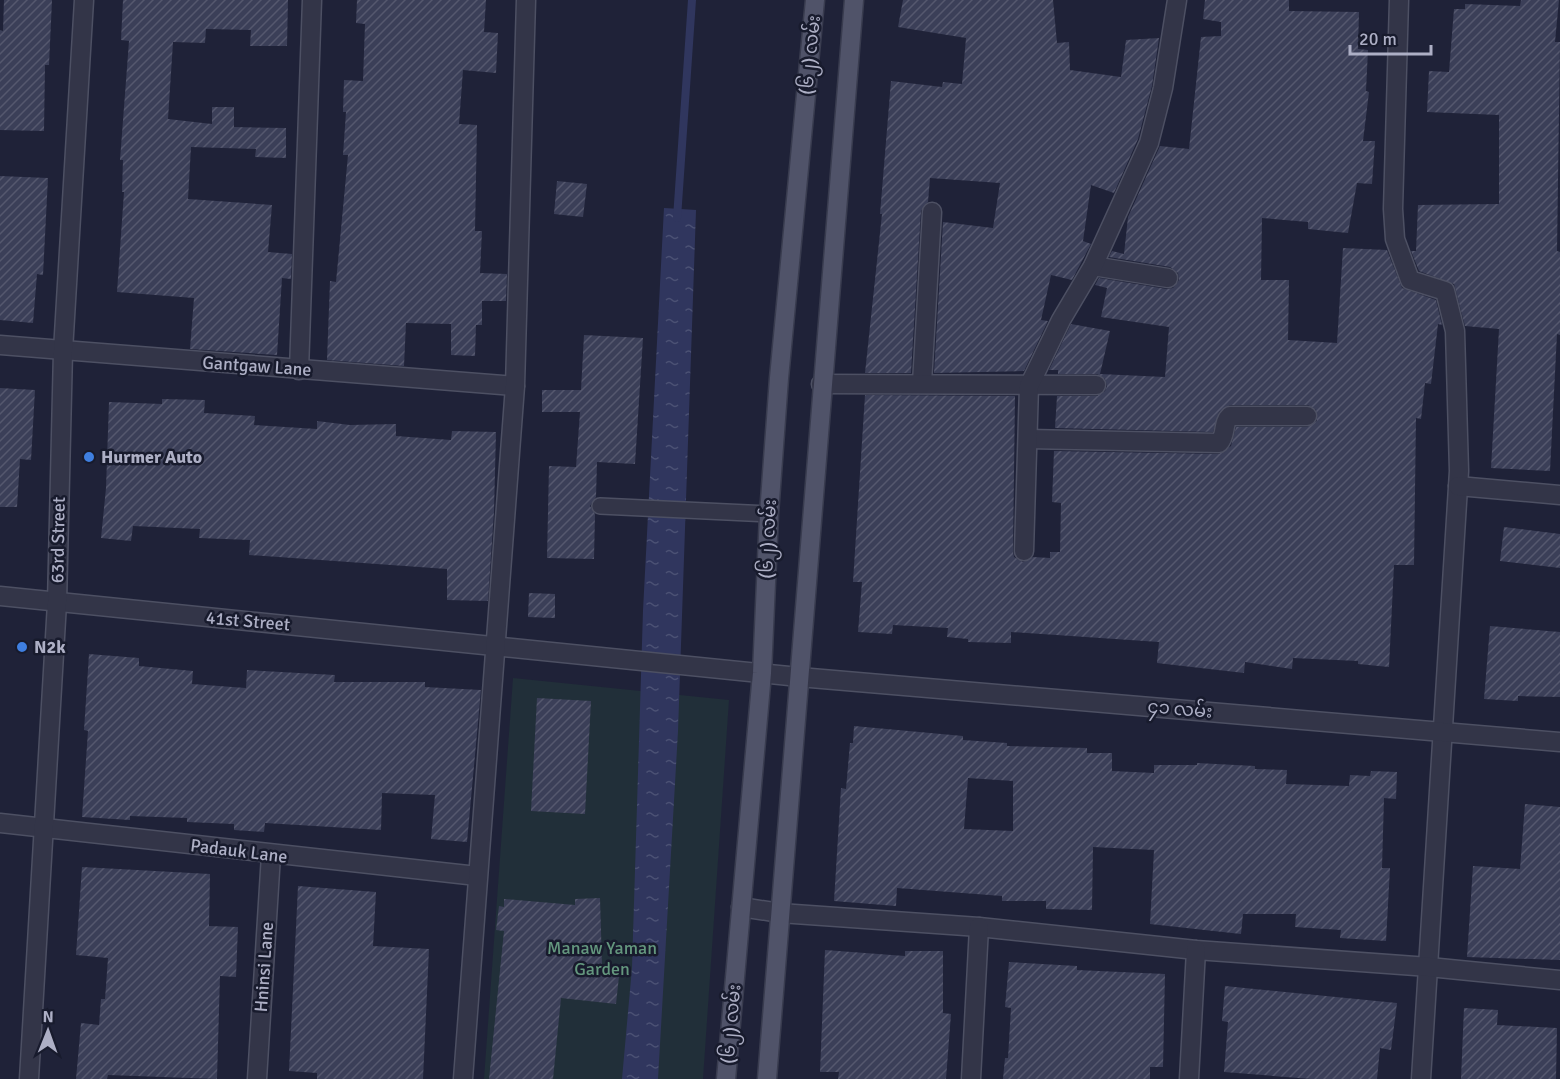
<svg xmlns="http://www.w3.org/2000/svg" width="1560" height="1079" viewBox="0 0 1560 1079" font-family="Signika,'Noto Sans Myanmar',sans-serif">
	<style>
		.green { fill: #212f39 }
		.water { fill: url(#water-ripples) }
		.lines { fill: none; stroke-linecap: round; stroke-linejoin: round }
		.stream { stroke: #30365e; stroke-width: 8 }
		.building { fill: url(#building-hatch); fill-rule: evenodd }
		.service-casing { stroke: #4d5063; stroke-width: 18 }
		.minor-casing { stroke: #4d5063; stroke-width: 21 }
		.primary-casing { stroke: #393c4f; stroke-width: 21 }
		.service { stroke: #333548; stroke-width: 15 }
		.minor { stroke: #333548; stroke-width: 18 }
		.primary { stroke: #505369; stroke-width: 18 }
		.shop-dot { fill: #3f7fe0; stroke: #181b2d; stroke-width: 2 }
		.labels { text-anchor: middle; stroke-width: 5; stroke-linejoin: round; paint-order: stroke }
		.street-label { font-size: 18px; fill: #adafc5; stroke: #181b2d }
		.poi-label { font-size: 18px; font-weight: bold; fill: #adafc5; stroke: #181b2d; text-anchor: start }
		.park-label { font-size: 18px; fill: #64977e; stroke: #181b2d }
	</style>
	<defs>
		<pattern id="water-ripples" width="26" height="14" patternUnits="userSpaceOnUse" patternTransform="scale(1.5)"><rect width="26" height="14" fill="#30365e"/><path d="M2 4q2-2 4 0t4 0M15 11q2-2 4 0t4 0" fill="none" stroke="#4b5174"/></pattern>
		<pattern id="building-hatch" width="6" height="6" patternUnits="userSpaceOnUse" patternTransform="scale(1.5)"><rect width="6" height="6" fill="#3b3f58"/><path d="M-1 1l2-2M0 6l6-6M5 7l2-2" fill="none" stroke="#55586e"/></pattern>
	</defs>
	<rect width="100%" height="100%" fill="#1f2238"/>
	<path class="green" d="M513 678 729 700 703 1079H484Z"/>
	<path class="water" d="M664 208 696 210 678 731 658 1079H622L632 968 643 611Z"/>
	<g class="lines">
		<path class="stream" d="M677 218 692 0"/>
	</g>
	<g class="building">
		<path d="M4 0H52L49 65H45L44 131 0 130V30L3 31Z"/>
		<path d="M123 0H288L287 46H250L251 30 206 29 205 43 173 42 168 119 212 124V107H234V127L286 128V158L255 157 256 149 191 147 188 199 272 205 268 252 292 254 291 279 282 278 277 355 190 349 194 298 117 292 124 192H122L123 160H120L129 41 121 40Z"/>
		<path d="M357 0H486L484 32 498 33 496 73 463 70 459 124 477 125 475 231H482L480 273 507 274 506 301H482V325H476L475 356 451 355V324L406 323 404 366 327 360 330 281 336 282 348 155H343L346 112H343L344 80 363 81 365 24 356 23Z"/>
		<path d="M903 0H1053L1057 43 1069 42 1070 70 1121 77 1126 40 1159 38 1152 86 1138 139 1114 193 1091 185 1083 241 1091 244 1072 280 1051 275 1041 320 1048 321 1024 371 934 373 943 222 993 228 1000 183 930 178 928 202 921 211 911 373H865L882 214H880L891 81 942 87 943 82 962 84 966 38 898 27Z"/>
		<path d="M1205 0H1289V11L1359 12 1358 49 1368 50 1366 91 1369 92 1363 141H1375L1372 184 1357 183 1348 233 1308 229V222L1262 218 1261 280H1289L1288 340 1337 343 1343 248 1387 250 1402 288 1436 300 1442 325 1438 324 1431 384 1425 383 1421 419 1416 418 1414 565H1394L1389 667 1358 664V661L1293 658 1292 669 1245 662 1244 673 1157 663 1159 642 1011 632V643L968 642V639L947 637 948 628 893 625 892 634 858 632 862 582H853L865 395 1015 396 1013 551 1014 557 1023 562 1033 557 1050 558V552H1060L1061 503 1052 502 1054 451 1219 454 1231 446 1236 427H1307L1317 421 1316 410 1308 405H1230L1219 412 1213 432 1055 428 1057 396H1097L1105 391 1107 386 1105 379 1097 374H1058V370H1049L1071 324 1110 331 1100 374 1165 377 1169 327 1101 317 1107 288 1095 285 1099 278 1167 289 1173 288 1179 280 1178 273 1170 267 1109 257 1112 251 1124 254 1128 217 1160 146 1189 149 1201 37 1221 36V22L1203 19Z"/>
		<path d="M1521 0H1559L1555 42H1560L1557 251 1560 252V335L1557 334 1550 471 1491 468 1499 329 1465 326 1454 284 1419 271 1411 251H1416L1418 205 1499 204V115L1427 112 1429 71 1449 72 1454 9H1465V4L1520 6Z"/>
		<path d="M0 176 48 178 43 275 37 274 33 323 0 320Z"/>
		<path d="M557 181 587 184 583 217 554 214Z"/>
		<path d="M584 335 643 338 635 464 597 462 596 497 590 506 595 514 594 559 547 558 549 466 576 467 580 412H542V390H581Z"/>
		<path d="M0 388 35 390 31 460 20 459 17 507H0Z"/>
		<path d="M162 399 205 400 204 413 255 416 254 425 317 429V421L350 425 396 424V436L451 440 452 431 496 432 494 512 488 601 447 600V569L249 555 250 540 199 538 200 529 133 526 131 541 101 538 106 488 109 402 162 404Z"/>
		<path d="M1504 527 1560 534V568L1500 561Z"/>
		<path d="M529 593 555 594V618L528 617Z"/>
		<path d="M1490 626 1560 632V697L1518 696V701L1484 699Z"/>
		<path d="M89 654 139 658V666L193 671 192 684 246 688 247 670 335 675 334 682H425V687L481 690 467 842 431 839 435 795 382 793 381 830 265 823 264 832 234 830V824L187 822V818L130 816V820L82 817 88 731 84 730Z"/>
		<path d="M537 698 591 701 585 814 531 811Z"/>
		<path d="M854 726 963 736V740L1007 743V746L1087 748V753H1112V771L1154 773V765H1197V763L1255 766V769L1287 770 1286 784 1349 786 1350 775 1370 776 1371 771 1397 772 1396 799 1384 798 1382 868H1390L1386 941 1340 938 1341 930 1295 927 1296 914H1243L1241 934 1150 924 1154 850 1093 847 1092 910 1046 909V901H1002V896L897 888 896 906 834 901 841 788 846 789 850 743H853ZM968 778 1013 781V831L964 829Z"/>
		<path d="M1525 804 1560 807V960L1467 957 1473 866 1520 869Z"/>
		<path d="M82 867 210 874 209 926 238 927 236 977 220 976 217 1079 108 1075 107 1079H76L81 1023 99 1025 101 999H105L108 958 76 955Z"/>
		<path d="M298 886 376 892 373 946 429 949 423 1079H317V1073L289 1071Z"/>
		<path d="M600 898 602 965 620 967 616 1004 561 998 553 1079H489L504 931 496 930 499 906 504 907V899L575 905V899Z"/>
		<path d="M825 950 905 956V951H943V1013L951 1014 946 1079H838L839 1072H820Z"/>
		<path d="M1009 962 1077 966V970L1165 974 1163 1067H1150V1079H1003L1005 1058H1008L1011 1008 1005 1007Z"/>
		<path d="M1225 986 1397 1003 1391 1050 1380 1048 1377 1079H1311L1224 1072 1228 1022 1222 1021Z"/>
		<path d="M1464 1008 1498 1010 1497 1025 1557 1028 1556 1079H1461Z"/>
	</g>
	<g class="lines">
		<g class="service-casing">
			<path id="service" d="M600 506 769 514"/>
		</g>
		<g class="minor-casing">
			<g id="minor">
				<path d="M1399 0 1393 209 1395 239 1410 280 1445 291 1455 331 1459 471 1421 1079"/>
				<path d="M1093 266 1168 278"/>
				<path d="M0 345 515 386"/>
				<path d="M299 370 312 0"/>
				<path d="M922 383 932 212"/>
				<path d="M821 384 1096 385"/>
				<path d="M1028 439 1219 443C1227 435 1222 423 1230 416H1307"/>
				<path d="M1458 486 1560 495"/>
				<path d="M1024 551 1029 386 1061 320 1093 266 1149 143 1163 88 1177 0"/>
				<path d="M0 596 799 677 1560 742"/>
				<path d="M0 823 477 876"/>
				<path d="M741 907 780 913 979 927 1196 950 1429 967 1560 980"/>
				<path d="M29 1079 57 603 63 351 84 0"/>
				<path d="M257 1079 271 855"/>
				<path d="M463 1079 515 386 526 0"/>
				<path d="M971 1079 979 927"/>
				<path d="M1189 1079 1196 950"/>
			</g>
		</g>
		<g class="primary-casing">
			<g id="primary">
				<path d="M726 1079 762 673 769 514 779 378 815 0"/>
				<path d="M767 1079C796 719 823 359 854 0"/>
			</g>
		</g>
		<use href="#service" class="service"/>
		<use href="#minor" class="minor"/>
		<use href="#primary" class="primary"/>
	</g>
	<g class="shop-dot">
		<circle cx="89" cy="457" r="6"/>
		<circle cx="22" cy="647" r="6"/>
	</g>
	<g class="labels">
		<g class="street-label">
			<text transform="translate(810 55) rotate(-84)" y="6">(၆၂) လမ်း</text>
			<text transform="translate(257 366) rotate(4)" y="6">Gantgaw Lane</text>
			<text transform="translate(768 539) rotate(-87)" y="6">(၆၂) လမ်း</text>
			<text transform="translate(58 540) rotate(-89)" y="6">63rd Street</text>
			<text transform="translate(248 621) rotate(5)" y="6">41st Street</text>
			<text transform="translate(1180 709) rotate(5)" y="6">၄၁ လမ်း</text>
			<text transform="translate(239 851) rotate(7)" y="6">Padauk Lane</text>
			<text transform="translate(264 967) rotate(-86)" y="6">Hninsi Lane</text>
			<text transform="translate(731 1024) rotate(-85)" y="6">(၆၂) လမ်း</text>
		</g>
		<g class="poi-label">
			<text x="101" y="463">Hurmer Auto</text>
			<text x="34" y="653">N2k</text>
		</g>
		<g class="park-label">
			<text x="602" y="954">Manaw Yaman<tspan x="602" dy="21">Garden</tspan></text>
		</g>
	</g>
	<g transform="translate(48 1031) rotate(1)" stroke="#181b2d" stroke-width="4.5" paint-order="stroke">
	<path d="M0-4.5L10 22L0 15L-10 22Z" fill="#adafc5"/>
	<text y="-9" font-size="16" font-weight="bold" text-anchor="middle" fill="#adafc5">N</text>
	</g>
	<path d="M1350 45v9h81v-9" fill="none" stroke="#adafc5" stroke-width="3"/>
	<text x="1359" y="45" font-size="18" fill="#adafc5" stroke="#181b2d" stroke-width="4.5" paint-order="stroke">20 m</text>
</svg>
